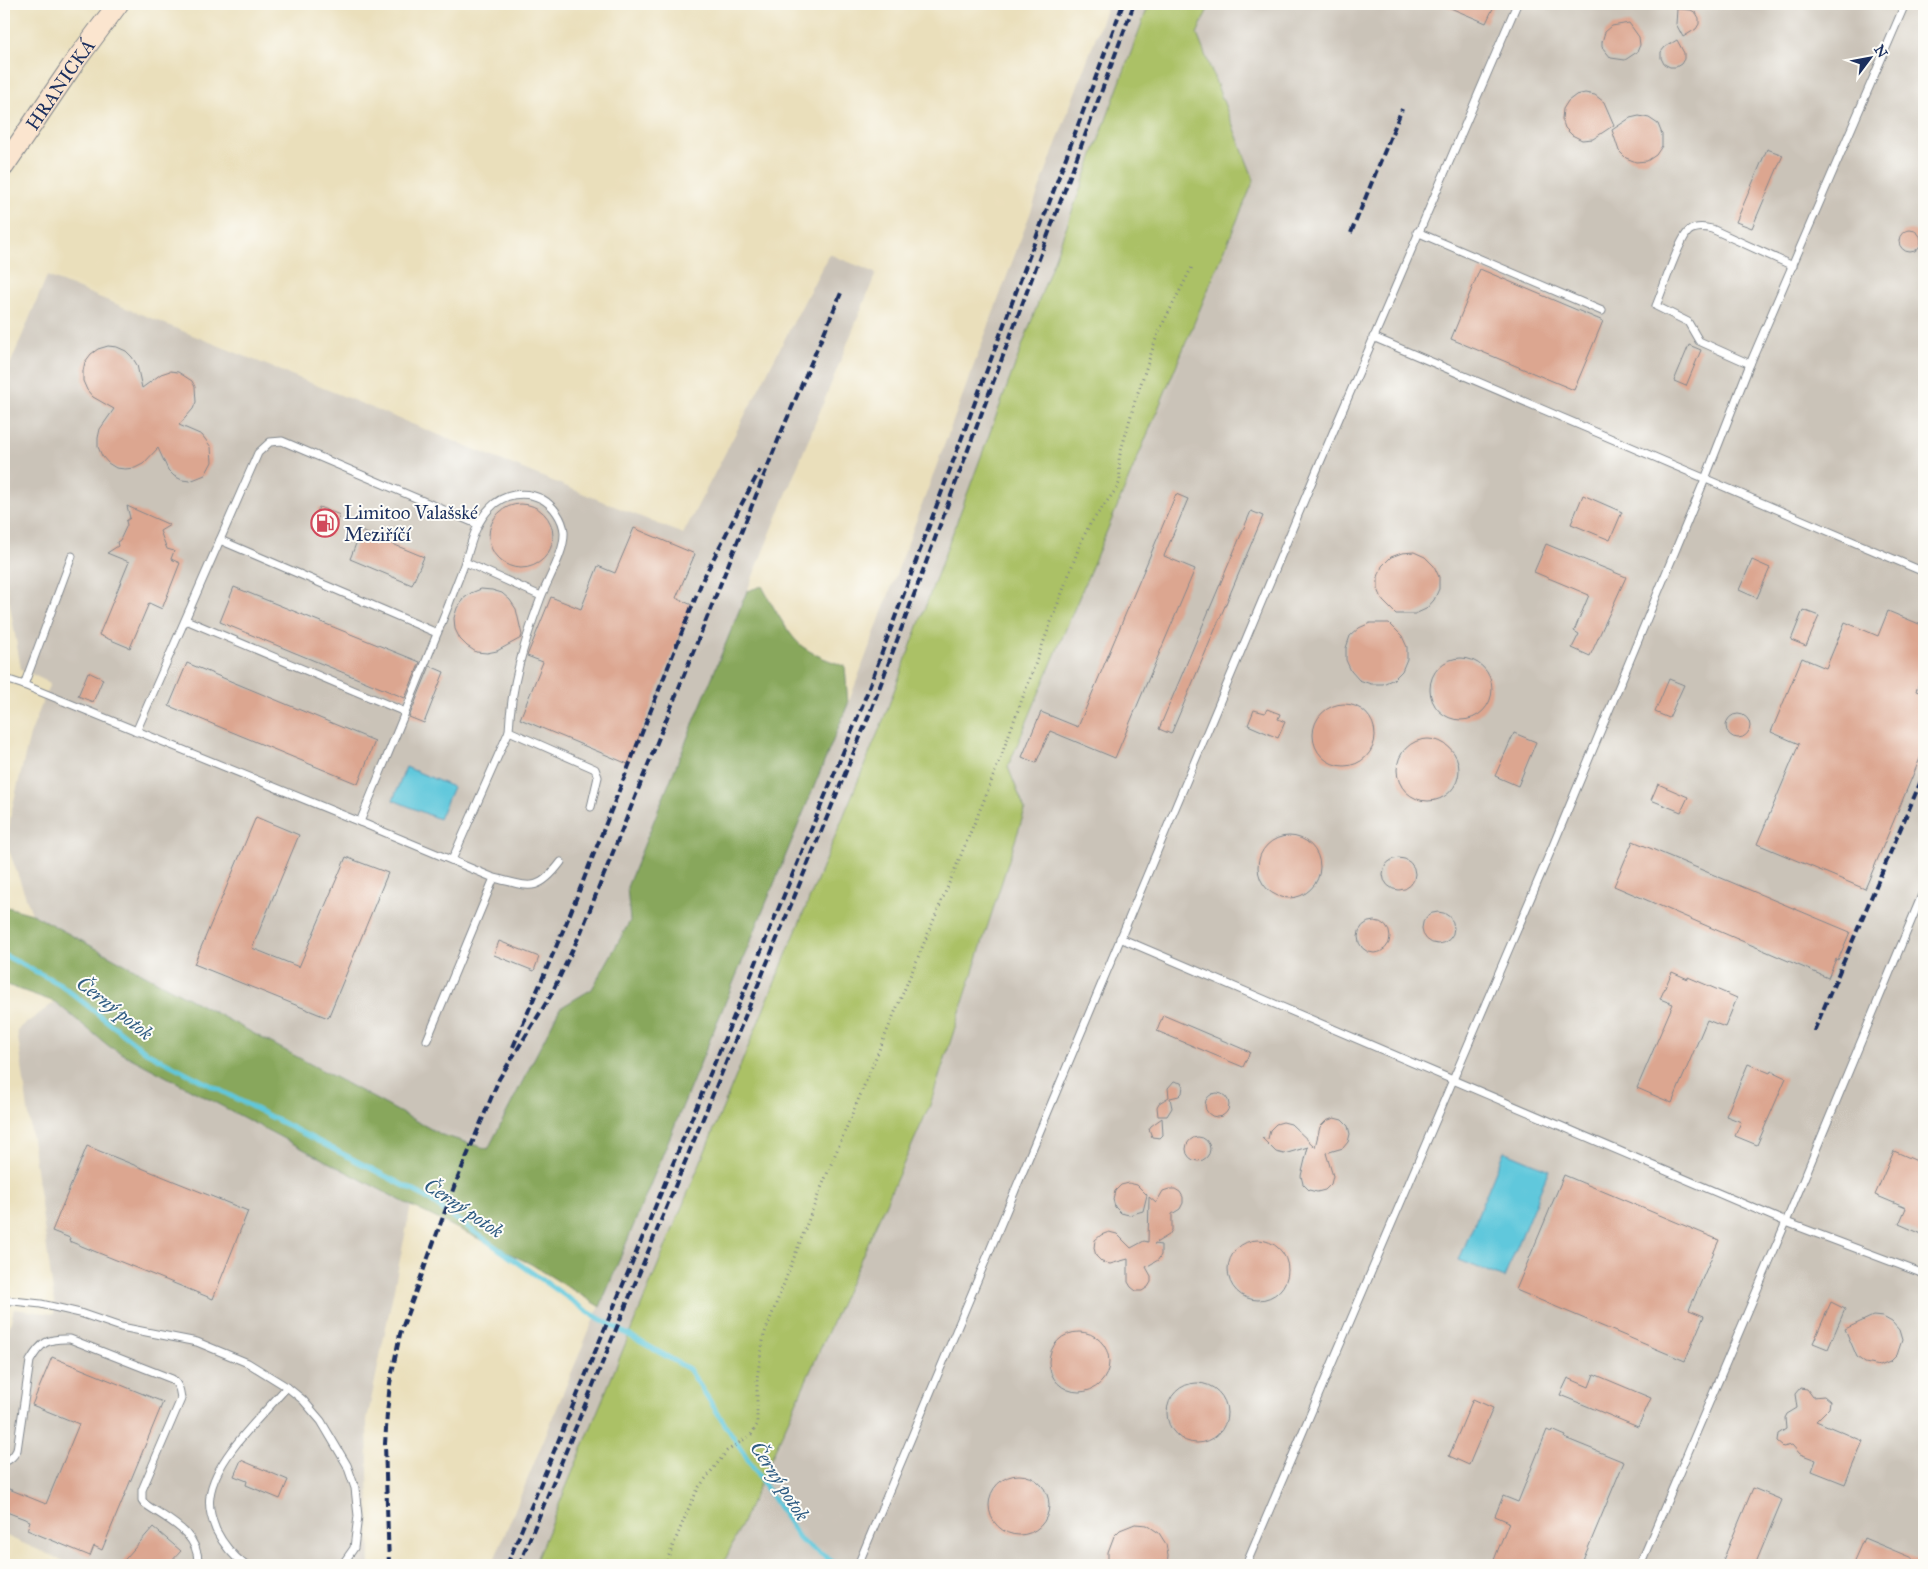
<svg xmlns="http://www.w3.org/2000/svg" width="1928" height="1569" viewBox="0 0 1928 1569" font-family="'IM FELL Great Primer',serif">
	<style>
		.industrial { fill: #cac3b8 }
		.green { fill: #abc166; stroke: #637862 }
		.forest { fill: #88a75b; stroke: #526b5c }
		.water { fill: #60c8dc; stroke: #3e7c9d }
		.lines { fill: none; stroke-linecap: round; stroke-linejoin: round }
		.stream { stroke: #60c8dc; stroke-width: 5 }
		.building { fill: #dca690 }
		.lane-casing { stroke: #82878c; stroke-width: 9 }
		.secondary-casing { stroke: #82878c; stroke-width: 22 }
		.path { stroke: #82878c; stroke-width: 3; stroke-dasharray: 1 4; stroke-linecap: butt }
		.lane { stroke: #fff; stroke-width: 7 }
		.secondary { stroke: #fbe5cf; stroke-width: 20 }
		.rail { stroke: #1b2f5e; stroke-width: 4; stroke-dasharray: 8 4; stroke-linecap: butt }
		.labels { text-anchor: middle; stroke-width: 4; stroke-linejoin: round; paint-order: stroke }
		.street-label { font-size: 19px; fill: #1b2f5e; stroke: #fdfcf7 }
		.poi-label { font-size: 19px; fill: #1b2f5e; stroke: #fdfcf7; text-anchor: start }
		.water-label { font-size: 20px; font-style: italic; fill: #305d84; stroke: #fdfcf7 }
	</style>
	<rect width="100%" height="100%" fill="#fdfcf7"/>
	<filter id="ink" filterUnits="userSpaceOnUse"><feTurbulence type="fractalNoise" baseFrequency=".02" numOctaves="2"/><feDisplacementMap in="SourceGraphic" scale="10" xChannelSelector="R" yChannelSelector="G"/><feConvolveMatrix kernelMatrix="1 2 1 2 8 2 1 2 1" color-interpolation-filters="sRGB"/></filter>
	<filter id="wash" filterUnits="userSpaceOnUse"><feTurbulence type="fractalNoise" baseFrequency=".0096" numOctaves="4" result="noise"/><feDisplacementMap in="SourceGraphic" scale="20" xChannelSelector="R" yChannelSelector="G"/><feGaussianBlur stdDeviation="1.12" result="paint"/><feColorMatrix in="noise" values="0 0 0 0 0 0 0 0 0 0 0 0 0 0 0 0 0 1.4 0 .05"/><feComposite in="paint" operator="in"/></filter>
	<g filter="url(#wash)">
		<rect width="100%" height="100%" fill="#eadfbb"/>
		<g class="industrial">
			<path d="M1108 4H1149L884 718 534 1565H492L848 704Z"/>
			<path d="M1210 4H1924V1565H723L930 1105 1025 810 1008 767 1254 180 1197 34Z"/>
			<path d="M829 254 876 273 627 887 630 921 592 989 560 1009 488 1150 442 1135 32 914 7 845 11 813 30 735 50 683 21 669 4 571V379L47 276 683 534Z"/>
			<path d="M55 1002 110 1047 411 1206 367 1420 370 1565H73L4 1535V1347L14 1309 54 1314V1300L17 1030Z"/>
		</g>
		<path class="green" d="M1149 4H1210L1197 34 1254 180 1008 767 1025 810 930 1105 723 1565H534L884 718Z"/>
		<path class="forest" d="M762 586C770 601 789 637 803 647 816 656 830 661 845 666L848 704 600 1307 531 1264 411 1206 110 1047 55 1002 4 984V906L32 914 442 1135 488 1149 560 1008 592 989 630 921 627 887 747 591Z"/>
		<g class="water">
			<path d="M406 767 453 787 439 819 393 800Z"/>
			<path d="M1504 1151 1549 1170 1504 1278 1459 1260Z"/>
		</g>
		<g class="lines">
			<path class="stream" d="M4 955 60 984 146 1052 422 1195 588 1312 689 1369 801 1541 838 1565"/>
		</g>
		<g id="blocks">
			<g class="building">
				<path d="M1441 4H1495L1486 23Z"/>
				<path d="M1677 9 1691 10 1696 13 1699 18V24L1696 29 1683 37 1676 24Z"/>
				<path d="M1629 23 1639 37 1640 45 1637 52 1625 60 1611 58 1602 47V42L1605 32 1612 26Z"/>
				<path d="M1677 40 1684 53V59L1681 64 1676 67H1670L1664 64 1661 58V52L1665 47Z"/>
				<path d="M1585 93 1595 95 1604 102 1614 125 1593 139 1582 140 1572 135 1565 128 1562 119 1563 109 1568 101 1576 95Z"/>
				<path d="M1639 116 1649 118 1658 124 1662 134V146L1656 155 1647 161 1636 162 1626 158 1619 151 1612 130 1630 118Z"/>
				<path d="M1767 149 1783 155 1752 228 1736 222Z"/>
				<circle cx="1910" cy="241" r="11"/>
				<path d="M1480 269 1603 321 1574 390 1451 339Z"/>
				<path d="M1689 345 1701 350 1686 386 1674 381Z"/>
				<path d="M108 346 117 347 126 351 132 357 137 365 142 388 161 374 170 371 178 372 192 381 195 387 196 402 193 409 179 425 202 435 211 447 212 462 205 475 190 481 182 480 174 476 168 470 158 448 143 464 135 468 125 469 116 468 108 463 102 456 98 447V438L100 429 114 409 93 397 87 390 83 381V371L85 362 91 354 98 349Z"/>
				<path d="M1176 494 1188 499 1164 556 1195 569 1115 758 1050 731 1036 763 1022 757 1041 712 1078 727Z"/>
				<path d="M1583 495 1622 512 1610 540 1571 524Z"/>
				<circle cx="521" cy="536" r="32"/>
				<path d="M127 506 170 525 160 531 167 549 174 551 171 559 180 563 162 609 149 603 130 648 99 635 129 562 107 553 118 546 117 542 120 540 127 525 126 521 130 518Z"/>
				<path d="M319 507 340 515 331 537 310 528Z"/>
				<path d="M1251 511 1263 516 1171 734 1159 729Z"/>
				<path d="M634 528 695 554 676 598 692 605 628 764 520 719 543 662 527 656 551 597 581 609 598 566 615 573Z"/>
				<path d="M361 531 424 557 412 585 350 559Z"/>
				<path d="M1546 544 1626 577 1590 656 1572 648 1579 634 1574 631 1589 595 1534 572Z"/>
				<path d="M1414 552 1425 557 1434 566 1439 577V589L1434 600 1426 609 1415 614H1396L1383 601 1378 589V577L1382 566 1391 557 1402 553Z"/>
				<path d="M1752 560 1770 568 1757 598 1739 590Z"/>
				<path d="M234 587 420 662 405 698 220 622Z"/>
				<path d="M481 589 492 590 502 593 510 600 516 609 522 635 521 638 497 651 487 653 476 652 467 646 460 639 455 629 454 618 457 608 463 599 471 593Z"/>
				<path d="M1803 610 1819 616 1806 646 1791 640Z"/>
				<path d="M1888 611 1924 626V671L1916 691 1924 694V749L1865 889 1757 844 1799 744 1771 732 1802 658 1826 668 1845 622 1878 636Z"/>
				<path d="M1370 623H1389L1402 636 1407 647V659L1402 671 1394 679 1383 684H1371L1359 680 1351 671 1346 660V648L1350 636 1359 628Z"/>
				<circle cx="1461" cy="689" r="31"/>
				<path d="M187 663 375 741 358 784 169 706Z"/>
				<path d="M430 666 444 672 424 723 409 717Z"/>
				<path d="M88 672 103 679 93 702 78 696Z"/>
				<path d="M1669 679 1684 685 1669 718 1655 712Z"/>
				<circle cx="1344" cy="735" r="31"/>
				<path d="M1267 709 1280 714 1278 719 1285 722 1278 738 1248 725 1254 710 1265 713Z"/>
				<circle cx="1738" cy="726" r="12"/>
				<path d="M1514 733 1536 742 1518 786 1495 776Z"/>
				<circle cx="1428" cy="770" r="31"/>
				<path d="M1658 784 1688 797 1681 812 1651 800Z"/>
				<path d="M256 817 299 835 252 948 299 967 346 857 388 873 328 1018 194 964Z"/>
				<circle cx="1289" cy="867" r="31"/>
				<path d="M1633 841 1850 932 1838 960 1836 959 1828 978 1614 886Z"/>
				<circle cx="1399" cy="874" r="16"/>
				<circle cx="1438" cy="928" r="16"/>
				<circle cx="1374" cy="937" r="16"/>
				<path d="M499 941 539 957 534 971 494 955Z"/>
				<path d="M1672 972 1688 979V977L1737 998 1725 1027 1707 1020 1672 1103 1637 1088 1673 1004 1660 999Z"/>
				<path d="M1163 1015 1250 1052 1243 1067 1157 1031Z"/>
				<path d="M1748 1064 1770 1073 1771 1071 1786 1078 1757 1145 1735 1136 1741 1122 1726 1116Z"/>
				<path d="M1174 1081 1181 1083 1183 1086 1182 1093 1179 1096 1170 1098 1172 1108 1167 1116H1158L1157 1107 1159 1103 1169 1097 1168 1088Z"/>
				<circle cx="1217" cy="1105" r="12"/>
				<path d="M1162 1118 1163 1135 1160 1138 1152 1137 1149 1129 1151 1126Z"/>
				<path d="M1334 1118 1342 1120 1348 1126 1350 1134 1348 1142 1343 1148 1326 1153 1333 1176 1331 1184 1325 1190 1317 1192 1309 1190 1303 1184 1301 1176 1308 1147 1284 1154 1276 1152 1262 1138 1268 1139 1270 1130 1276 1124 1283 1122 1291 1124 1315 1147 1320 1127 1326 1121Z"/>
				<circle cx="1198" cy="1149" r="12"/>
				<path d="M87 1146 248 1211 213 1299 69 1241 70 1238 52 1231Z"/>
				<path d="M1894 1151 1924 1164V1235L1899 1224 1906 1208 1875 1195Z"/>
				<path d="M1564 1175 1719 1240 1689 1310 1704 1316 1685 1361 1516 1290Z"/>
				<path d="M1129 1183 1137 1185 1147 1195 1143 1211 1129 1215 1121 1213 1115 1207 1113 1199 1115 1191 1121 1185Z"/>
				<path d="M1169 1189H1175L1180 1192 1183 1197V1203L1180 1209 1172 1214V1230L1169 1235 1154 1244 1161 1245V1255L1158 1260 1146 1267 1151 1276V1282L1148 1287 1142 1291H1136L1131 1287 1128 1282V1259L1110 1264 1102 1262 1096 1256 1094 1248 1095 1240 1101 1235 1109 1232 1117 1234 1131 1248 1144 1241 1148 1242 1149 1197 1156 1203 1163 1191Z"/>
				<circle cx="1258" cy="1270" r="30"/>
				<path d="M1831 1302 1845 1309 1828 1349 1813 1343Z"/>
				<path d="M1873 1316 1883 1317 1892 1322 1899 1330 1902 1340 1897 1355 1890 1362 1880 1366 1865 1363 1857 1357 1845 1329Z"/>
				<circle cx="1079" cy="1362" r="30"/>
				<path d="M52 1357 163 1402 102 1550 94 1546 90 1556 27 1530 30 1521 4 1511V1487L46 1504 79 1424 32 1405Z"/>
				<path d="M1594 1374 1651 1398 1638 1427 1560 1395 1568 1378 1589 1387Z"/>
				<circle cx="1197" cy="1413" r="30"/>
				<path d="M1800 1388 1807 1389 1813 1397 1824 1396 1830 1401 1829 1408 1816 1421 1863 1441 1845 1484 1812 1471 1816 1460 1800 1454 1792 1445 1783 1447 1777 1442 1778 1434 1786 1429 1785 1418 1787 1414 1797 1408 1795 1394Z"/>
				<path d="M1473 1399 1493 1408 1469 1465 1449 1456Z"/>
				<path d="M1547 1430 1551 1432 1552 1430 1566 1436 1565 1438 1624 1462 1581 1565H1492L1509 1522 1495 1516 1503 1496 1518 1502Z"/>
				<path d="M241 1460 288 1480 280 1499 246 1485 247 1481 234 1476Z"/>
				<circle cx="1019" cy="1505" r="30"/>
				<path d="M1753 1488 1782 1500 1755 1565H1721Z"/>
				<path d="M1135 1524 1147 1525 1159 1533 1166 1544 1168 1555 1167 1565H1108V1552L1114 1536 1120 1530Z"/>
				<path d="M153 1527 181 1551 168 1565H120Z"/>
				<path d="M1864 1538 1924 1563V1565H1852Z"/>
			</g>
		</g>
	</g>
	<g filter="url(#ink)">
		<use href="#blocks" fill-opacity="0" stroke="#82878c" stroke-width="1"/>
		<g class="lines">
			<g class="lane-casing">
				<g id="lane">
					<path d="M1417 232 1602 311"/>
					<path d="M1373 337 1924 572"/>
					<path d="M1750 364 1699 341 1688 322 1656 306C1662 292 1679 239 1689 231 1696 226 1704 227 1712 229L1793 266"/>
					<path d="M220 540 437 633"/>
					<path d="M465 562 541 596"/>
					<path d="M186 620 405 712"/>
					<path d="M4 680 12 681 24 685 360 822 494 878 427 1040"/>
					<path d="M24 685 72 556"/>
					<path d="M136 732 258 453 270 442 282 441 477 524"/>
					<path d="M360 822C390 749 420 677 449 604 454 590 460 576 465 562 472 542 475 523 490 508 503 494 524 490 542 499 553 505 563 519 564 532 565 553 547 580 540 600 524 643 511 685 509 731L595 769 598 777 591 807"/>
					<path d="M452 860 509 731"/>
					<path d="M494 878C529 886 537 894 561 862"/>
					<path d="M1120 938 1786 1222 1924 1274"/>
					<path d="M4 1300 41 1304 80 1313 121 1327 197 1342 248 1363 287 1387 303 1400 321 1421 347 1465 355 1488 358 1516 354 1548 342 1565"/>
					<path d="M4 1462C11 1460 14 1456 17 1450L30 1361C41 1342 48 1338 70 1339L172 1379C179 1385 180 1390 181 1399L142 1490V1500L145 1504C168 1520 200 1533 198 1565"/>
					<path d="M245 1565C233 1556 223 1544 216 1530 212 1520 208 1507 210 1496 215 1458 262 1416 287 1387"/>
					<path d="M858 1565 1316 472 1517 4"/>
					<path d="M1246 1565 1552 848 1705 479 1750 364 1905 4"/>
					<path d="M1640 1565 1786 1222 1924 890"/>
				</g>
			</g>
			<g class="secondary-casing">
				<g id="secondary">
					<path id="s1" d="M4 166 74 63 118 4"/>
				</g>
			</g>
			<path class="path" d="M665 1565 690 1505 699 1487 727 1451 751 1435 757 1425V1378L764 1335 819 1193 987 793 1081 542 1090 524 1117 488 1120 481 1119 458 1135 401 1158 333 1193 265"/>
			<use href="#lane" class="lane"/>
			<use href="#secondary" class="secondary"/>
			<g class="rail">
				<path d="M1351 233 1402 109"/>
				<path d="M1814 1031 1924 774"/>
				<path d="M513 1047 568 919 703 579 740 507 760 470"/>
				<path d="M389 1565 385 1444 387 1414 390 1383 400 1334 454 1187 499 1079 551 995 581 932 781 433 841 293"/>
				<path d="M507 1565 861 709 1123 4"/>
				<path d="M519 1565 870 713 1134 4"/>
			</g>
		</g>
	</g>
	<defs>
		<g id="fuel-ring" transform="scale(1.4375)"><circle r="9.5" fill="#fdfcf7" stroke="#d1495b" stroke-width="1.5"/><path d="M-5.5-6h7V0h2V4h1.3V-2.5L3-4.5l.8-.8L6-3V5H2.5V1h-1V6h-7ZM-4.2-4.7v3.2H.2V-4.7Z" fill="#d1495b"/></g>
	</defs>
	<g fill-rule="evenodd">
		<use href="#fuel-ring" x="325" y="523"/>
	</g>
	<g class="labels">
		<g class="street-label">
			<text dy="7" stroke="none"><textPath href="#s1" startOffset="99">HRANICKÁ</textPath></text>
		</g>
		<g class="poi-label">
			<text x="344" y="519">Limitoo Valašské<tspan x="344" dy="22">Meziříčí</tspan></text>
		</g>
		<g class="water-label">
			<text transform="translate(115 1008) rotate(38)" y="7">Černý potok</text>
			<text transform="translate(464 1208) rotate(34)" y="7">Černý potok</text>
			<text transform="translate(780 1481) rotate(57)" y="7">Černý potok</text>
		</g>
	</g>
	<rect width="1928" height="1569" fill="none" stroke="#fdfcf7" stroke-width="20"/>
	<g transform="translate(1870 58) rotate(58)" stroke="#fdfcf7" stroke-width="4" paint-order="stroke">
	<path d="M0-4L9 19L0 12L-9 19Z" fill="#1b2f5e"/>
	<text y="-8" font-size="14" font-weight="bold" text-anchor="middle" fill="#1b2f5e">N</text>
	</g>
</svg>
